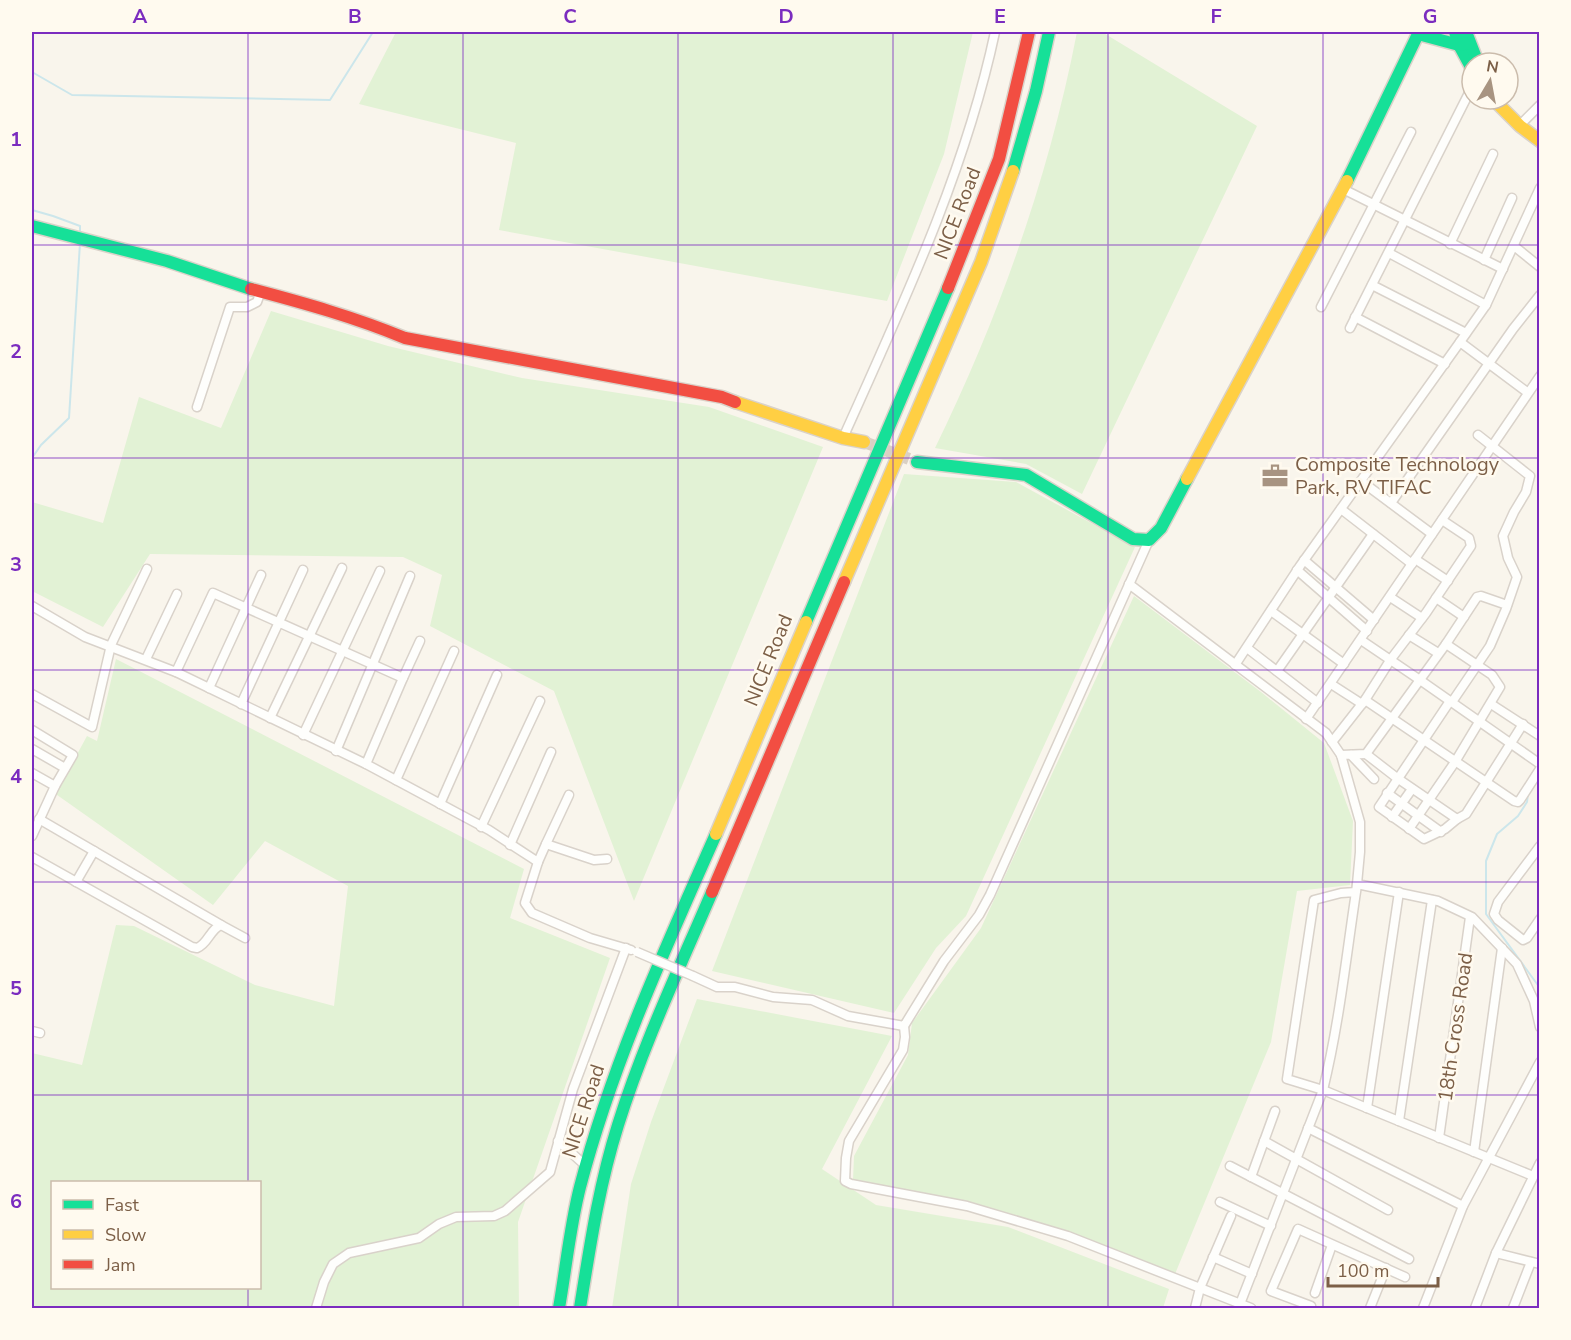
<svg xmlns="http://www.w3.org/2000/svg" width="1571" height="1340" viewBox="0 0 1571 1340" font-family="'Nunito Sans',sans-serif">
	<style>
		.green { fill: #e2f2d5; fill-rule: evenodd }
		.lines { fill: none; stroke-linecap: round; stroke-linejoin: round }
		.stream { stroke: #cce6eb; stroke-width: 2 }
		.secondary-tunnel { stroke: #dad0c3; stroke-width: 12; stroke-dasharray: 12 6; stroke-linecap: butt }
		.street-casing { stroke: #d9d2ca; stroke-width: 11 }
		.fast-casing { stroke: #dad2c9; stroke-width: 15 }
		.slow-casing { stroke: #dad2c9; stroke-width: 15 }
		.jam-casing { stroke: #dad2c9; stroke-width: 15 }
		.street { stroke: #fefefc; stroke-width: 8 }
		.fast { stroke: #16e098; stroke-width: 12 }
		.slow { stroke: #ffcf43; stroke-width: 12 }
		.jam { stroke: #f24e42; stroke-width: 12 }
		.street-bridge-casing { stroke: #d9d2ca; stroke-width: 11; stroke-linecap: butt }
		.street-bridge { stroke: #fefefc; stroke-width: 8 }
		.grid { fill: none; stroke: #7b2cbf; stroke-width: 1.5; stroke-opacity: 0.55 }
		.labels { text-anchor: middle; stroke-width: 5; stroke-linejoin: round; paint-order: stroke }
		.street-label { font-size: 20px; fill: #7c5f47; stroke: #fffaef }
		.poi-label { font-size: 20px; fill: #7c5f47; stroke: #fffaef; text-anchor: start }
		.neatline { fill: none; stroke: #7b2cbf; stroke-width: 2 }
		.grid-label { font-size: 20px; text-anchor: middle; font-weight: bold; fill: #7b2cbf }
	</style>
	<rect width="100%" height="100%" fill="#f9f5ec"/>
	<g class="green">
		<path d="M396 32H973L944 154 887 301 499 230 516 143 359 104Z"/>
		<path d="M1077 32H1102L1257 126 1082 494 1026 464 935 448C1000 315 1049 176 1077 32Z"/>
		<path d="M271 311 388 346 522 378 709 407 823 447 634 901 554 691 430 626 442 575 403 557 150 554 103 627 32 591V502L103 523 139 397 221 428Z"/>
		<path d="M904 474 1016 482 1135 547 966 916 936 948 894 1013 712 971Z"/>
		<path d="M1134 596 1261 692 1324 743 1353 821 1350 885 1297 891 1271 1042 1175 1274 981 1205 853 1180 854 1156 908 1055 912 1023 981 928Z"/>
		<path d="M116 659 524 869 510 918 610 958 518 1222 519 1308H32V1053L82 1065 116 925 134 926 255 985 334 1006 348 886 265 841 213 905 50 790 63 780 87 736 97 741ZM52 1182H260V1288H52Z"/>
		<path d="M697 999 892 1036 822 1169 876 1205 1008 1227 1169 1289 1163 1308H612L631 1184 651 1122Z"/>
	</g>
	<g class="lines">
		<g class="stream">
			<path d="M32 72 72 95 330 100 373 32"/>
			<path d="M32 210 53 216 80 226V235"/>
			<path d="M32 458 41 445 69 418 80 243"/>
			<path d="M1528 794 1527 802 1518 816 1497 834 1486 861V914L1540 988"/>
		</g>
		<path class="secondary-tunnel" d="M864 442 917 462"/>
		<g class="street-casing">
			<g id="street">
				<path d="M1524 121 1540 105"/>
				<path d="M1343 189 1503 269"/>
				<path d="M1450 244 1493 154"/>
				<path d="M1514 246 1540 267"/>
				<path d="M1389 253 1486 305"/>
				<path d="M1484 260 1512 198"/>
				<path d="M1372 285 1466 333"/>
				<path d="M1321 307 1411 132"/>
				<path d="M1355 317 1445 364"/>
				<path d="M1350 328 1472 87"/>
				<path d="M1460 342 1486 305 1540 188"/>
				<path d="M197 407 230 307H247L257 302 261 291"/>
				<path d="M843 438C902 306 965 173 995 32"/>
				<path d="M1361 481 1432 534"/>
				<path d="M1391 503 1513 329 1540 295"/>
				<path d="M1341 509 1412 564"/>
				<path d="M1415 559 1448 581"/>
				<path d="M1304 560 1374 620"/>
				<path d="M1297 570 1367 631"/>
				<path d="M1129 584 1326 733 1341 755 1360 822V852L1357 884 1438 901 1472 917 1517 964 1534 1001 1540 1027"/>
				<path d="M1390 597 1422 618"/>
				<path d="M1436 598 1464 617"/>
				<path d="M32 606 85 637 176 672 366 764 489 830 538 862 546 844 594 860 607 859"/>
				<path d="M1271 611 1344 664"/>
				<path d="M1409 635 1438 653"/>
				<path d="M1361 640 1420 680 1540 764"/>
				<path d="M1247 648 1318 703"/>
				<path d="M146 659 177 594"/>
				<path d="M1235 665 1300 566 1460 342 1527 392"/>
				<path d="M1277 671 1373 534"/>
				<path d="M176 672 213 593 403 678 366 764"/>
				<path d="M403 678 420 641"/>
				<path d="M1331 684 1362 704"/>
				<path d="M209 688 261 575"/>
				<path d="M32 694 92 727 111 645 147 569"/>
				<path d="M1365 700 1514 801 1518 802 1520 800 1540 769"/>
				<path d="M1450 701 1379 807 1424 839 1445 829 1457 819"/>
				<path d="M1452 702 1490 646 1506 609 1517 577 1508 558 1503 536 1514 512 1526 492 1530 476 1478 435"/>
				<path d="M241 704 303 570"/>
				<path d="M1491 704 1540 736"/>
				<path d="M270 718 342 568"/>
				<path d="M1306 719 1540 376"/>
				<path d="M32 730 73 755 55 786 32 836"/>
				<path d="M303 735 380 571"/>
				<path d="M1332 742 1365 700 1391 659 1426 613 1471 546 1469 538 1442 520"/>
				<path d="M32 749 65 768"/>
				<path d="M336 751 410 576"/>
				<path d="M1366 754 1397 778 1457 819 1466 814 1523 724"/>
				<path d="M1341 755 1366 754 1446 644 1477 597 1481 596 1507 605"/>
				<path d="M1351 755 1374 779"/>
				<path d="M32 773 55 786"/>
				<path d="M396 780 454 651"/>
				<path d="M1387 793 1441 832"/>
				<path d="M440 804 497 675"/>
				<path d="M1392 817 1412 789"/>
				<path d="M39 819 221 925"/>
				<path d="M481 827 540 701"/>
				<path d="M1409 829 1455 762 1500 687 1492 675 1446 644"/>
				<path d="M546 844 569 795"/>
				<path d="M510 845 551 752"/>
				<path d="M1540 846 1498 902 1494 914 1498 920 1523 940 1527 938 1540 919"/>
				<path d="M32 857 192 947 197 948C208 944 210 929 221 925L245 938"/>
				<path d="M538 862 525 903 532 913 590 938 631 950"/>
				<path d="M76 882 94 851"/>
				<path d="M1356 892 1341 893 1314 900 1287 1079 1323 1090C1339 1025 1346 958 1356 892L1357 884"/>
				<path d="M693 976 717 987H735L773 997 812 1000 848 1016 904 1026 944 961 979 915 990 895 1149 540"/>
				<path d="M904 1026 905 1037 903 1050 849 1141 846 1158 845 1181 851 1184 967 1206 1068 1236 1251 1308"/>
				<path d="M32 1031 40 1033"/>
				<path d="M1367 1108 1399 892"/>
				<path d="M1399 1121 1432 900"/>
				<path d="M1308 1128 1463 1206"/>
				<path d="M1439 1138 1470 917"/>
				<path d="M558 1141 586 1166"/>
				<path d="M1264 1141 1388 1210"/>
				<path d="M1474 1152 1502 948"/>
				<path d="M1230 1166 1409 1259"/>
				<path d="M1251 1177 1275 1111"/>
				<path d="M1220 1202 1271 1226"/>
				<path d="M1496 1253 1540 1264"/>
				<path d="M1213 1257 1252 1274"/>
				<path d="M1315 1293 1332 1245"/>
				<path d="M1240 1304 1323 1090 1533 1176"/>
				<path d="M316 1308 324 1282 333 1264 349 1253 419 1238 439 1224 456 1217 494 1216 505 1211 550 1172 573 1089 626 948"/>
				<path d="M1195 1308 1200 1288 1231 1216"/>
				<path d="M1310 1308 1311 1306 1271 1291 1298 1229 1405 1277"/>
				<path d="M1370 1308 1386 1268"/>
				<path d="M1423 1308 1463 1206 1540 1062"/>
				<path d="M1475 1308 1496 1253 1540 1163"/>
				<path d="M1513 1308 1531 1262"/>
			</g>
		</g>
		<g class="fast-casing">
			<g id="fast">
				<path d="M1455 32 1459 45 1472 69"/>
				<path d="M1466 32 1478 63"/>
				<path d="M1418 34 1459 45 1469 43"/>
				<path d="M1013 171 1036 91 1049 32"/>
				<path d="M1347 181 1419 32"/>
				<path d="M32 226 167 261 251 289"/>
				<path d="M917 462 1026 475 1133 539 1149 540 1161 528 1187 479"/>
				<path d="M806 622 948 288"/>
				<path d="M559 1308C566 1268 570 1226 580 1187 612 1064 665 949 716 834"/>
				<path d="M580 1308C590 1246 599 1185 618 1125 643 1045 679 969 712 892"/>
			</g>
		</g>
		<g class="slow-casing">
			<g id="slow">
				<path d="M1493 99 1520 126 1540 141"/>
				<path d="M735 402 843 438 864 442"/>
				<path d="M1187 479 1347 181"/>
				<path d="M844 582 981 262 1013 171"/>
				<path d="M716 834 806 622"/>
			</g>
		</g>
		<g class="jam-casing">
			<g id="jam">
				<path d="M948 288 999 159 1029 32"/>
				<path d="M251 289C304 303 354 317 405 338L722 397 735 402"/>
				<path d="M712 892 844 582"/>
			</g>
		</g>
		<use href="#street" class="street"/>
		<use href="#fast" class="fast"/>
		<use href="#slow" class="slow"/>
		<use href="#jam" class="jam"/>
		<g class="street-bridge-casing">
			<path id="street-bridge" d="M637 952 693 976"/>
		</g>
		<use href="#street-bridge" class="street-bridge"/>
	</g>
	<path class="grid" d="M248 32V1182M463 32V1308M678 32V1308M893 32V1308M1108 32V1308M1323 32V1308M32 245H1540M32 458H1540M32 670H1540M32 882H1540M32 1095H1540M248 1288V1308"/>
	<defs>
		<g id="office-bare" transform="scale(2.07)"><path d="M-6-3h4V-5.5h4V-3h4V5H-6ZM-1-4.5V-3h2v-1.5ZM-6 0V1H6V0Z" fill="#a89481" stroke="#fffaef" stroke-width="2.5" paint-order="stroke"/></g>
	</defs>
	<g fill-rule="evenodd">
		<use href="#office-bare" x="1275" y="476"/>
	</g>
	<g class="labels">
		<g class="street-label">
			<text transform="translate(957 213) rotate(-69)" y="7">NICE Road</text>
			<text transform="translate(768 660) rotate(-68)" y="7">NICE Road</text>
			<text transform="translate(1455 1027) rotate(-82)" y="7">18th Cross Road</text>
			<text transform="translate(583 1111) rotate(-72)" y="7">NICE Road</text>
		</g>
		<g class="poi-label">
			<text x="1295" y="471">Composite Technology<tspan x="1295" dy="23">Park, RV TIFAC</tspan></text>
		</g>
	</g>
	<rect width="1571" height="1340" fill="none" stroke="#fffaef" stroke-width="66"/>
	<rect x="51" y="1181" width="210" height="108" fill="#fffaef" stroke="#cbbcac" stroke-width="1.5"/>
	<rect x="63" y="1200" width="30" height="9" fill="#16e098" stroke="#cbbcac" stroke-width="1.5"/>
	<text x="105" y="1211" font-size="18" fill="#7c5f47">Fast</text>
	<rect x="63" y="1230" width="30" height="9" fill="#ffcf43" stroke="#cbbcac" stroke-width="1.5"/>
	<text x="105" y="1241" font-size="18" fill="#7c5f47">Slow</text>
	<rect x="63" y="1260" width="30" height="9" fill="#f24e42" stroke="#cbbcac" stroke-width="1.5"/>
	<text x="105" y="1271" font-size="18" fill="#7c5f47">Jam</text>
	<g transform="translate(1490 81) rotate(10)"><circle r="28" fill="#fffaef" stroke="#cbbcac" stroke-width="1.5"/>
	<path d="M0-4.5L10 22L0 15L-10 22Z" fill="#a89481"/>
	<text y="-9" font-size="16" font-weight="bold" text-anchor="middle" fill="#7c5f47">N</text>
	</g>
	<path d="M1328 1277v9h110v-9" fill="none" stroke="#7c5f47" stroke-width="3"/>
	<text x="1337" y="1277" font-size="18" fill="#7c5f47" stroke="#fffaef" stroke-width="4.5" paint-order="stroke">100 m</text>
	<rect x="33" y="33" width="1505" height="1274" class="neatline"/>
	<g class="grid-label">
		<text x="140" y="23">A</text>
		<text x="355" y="23">B</text>
		<text x="570" y="23">C</text>
		<text x="786" y="23">D</text>
		<text x="1000" y="23">E</text>
		<text x="1216" y="23">F</text>
		<text x="1430" y="23">G</text>
		<text x="16" y="146">1</text>
		<text x="16" y="358">2</text>
		<text x="16" y="571">3</text>
		<text x="16" y="783">4</text>
		<text x="16" y="995">5</text>
		<text x="16" y="1208">6</text>
	</g>
</svg>
